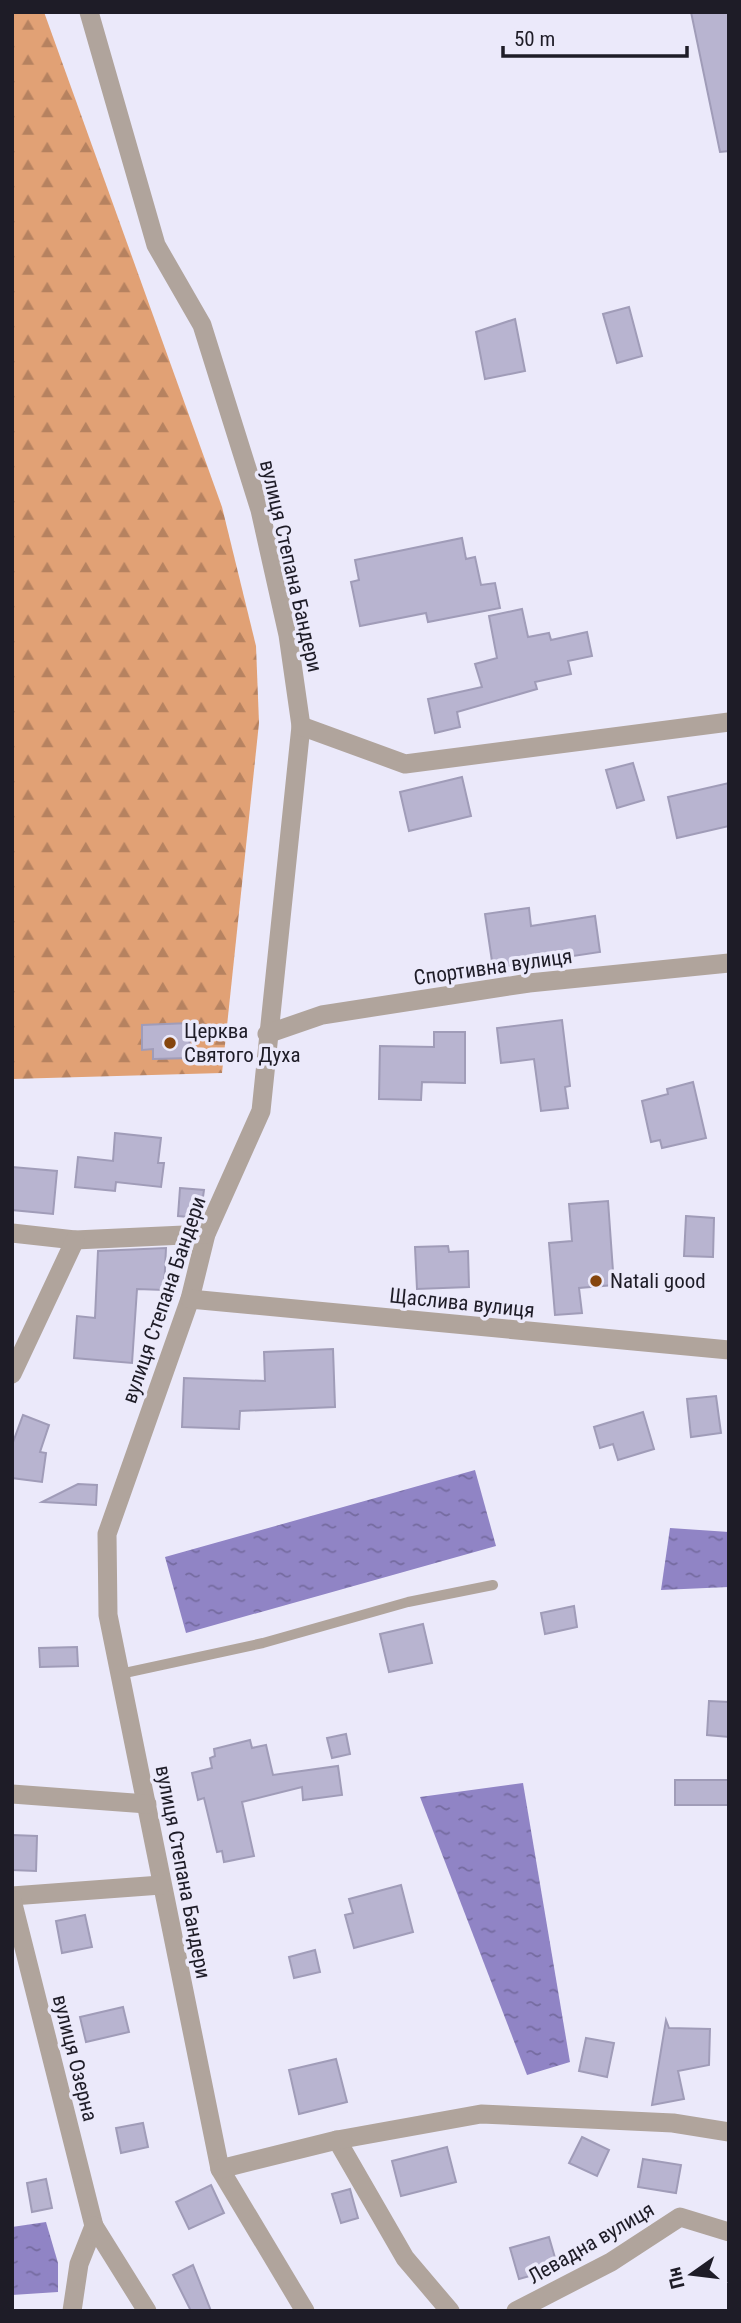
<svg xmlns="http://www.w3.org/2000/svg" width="741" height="2323" viewBox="0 0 741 2323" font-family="'Roboto Condensed',sans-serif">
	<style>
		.forest { fill: url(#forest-firs) }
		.water { fill: url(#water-ripples) }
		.building { fill: #b8b4d0; stroke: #a09cb8; stroke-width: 2 }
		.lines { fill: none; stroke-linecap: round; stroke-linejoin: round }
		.service { stroke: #b0a49c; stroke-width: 10 }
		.minor { stroke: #b0a49c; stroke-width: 19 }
		.poi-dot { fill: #85450e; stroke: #ebe9fa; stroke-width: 2.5 }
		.labels { text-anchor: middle; stroke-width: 7; stroke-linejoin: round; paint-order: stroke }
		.street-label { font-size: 21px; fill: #1e1c27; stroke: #ebe9fa }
		.poi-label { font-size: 21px; fill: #1e1c27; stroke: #ebe9fa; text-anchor: start }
	</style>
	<defs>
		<pattern id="forest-firs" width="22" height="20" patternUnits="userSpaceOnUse" patternTransform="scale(1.75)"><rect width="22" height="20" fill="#e1a175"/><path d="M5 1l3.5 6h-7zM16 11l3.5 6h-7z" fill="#b68260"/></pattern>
		<pattern id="water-ripples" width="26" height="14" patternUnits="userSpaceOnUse" patternTransform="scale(1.75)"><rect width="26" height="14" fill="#9084c5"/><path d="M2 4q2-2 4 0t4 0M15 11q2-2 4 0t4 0" fill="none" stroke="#756ba0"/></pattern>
	</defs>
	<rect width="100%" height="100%" fill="#ebe9fa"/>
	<path class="forest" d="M12 12H44L222 507 256 646 259 723 222 1073 12 1079Z"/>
	<g class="water">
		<path d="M475 1470 496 1546 186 1633 165 1557Z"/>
		<path d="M670 1528 729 1532V1587L661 1590Z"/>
		<path d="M523 1783 570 2062 527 2075 420 1797Z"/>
		<path d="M46 2222 58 2263V2292L12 2295V2227Z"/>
	</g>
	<g class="building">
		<path d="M691 12H729V151L720 152Z"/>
		<path d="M629 307 642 356 617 363 603 314Z"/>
		<path d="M515 319 525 371 485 379 476 332Z"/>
		<path d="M462 538 466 559 475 557 481 585 495 583 500 608 428 622 426 613 360 626 351 582 359 580 355 560Z"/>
		<path d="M522 609 528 637 549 633 551 640 587 632 592 656 568 661 571 674 535 682 537 689 457 712 460 727 435 733 428 699 482 687 475 664 497 658 489 616Z"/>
		<path d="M633 763 644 800 617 808 606 770Z"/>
		<path d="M462 777 471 816 409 831 400 792Z"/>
		<path d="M729 783V826L677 838 668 797Z"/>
		<path d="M529 908 531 926 595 916 600 952 493 968 485 914Z"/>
		<path d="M562 1020 570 1086 565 1087 568 1108 541 1111 534 1059 501 1063 497 1028Z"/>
		<path d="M189 1023 190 1058 153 1059V1049L142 1050V1025Z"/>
		<path d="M434 1032H465V1083L422 1082 421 1100 379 1099 380 1046 434 1047Z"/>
		<path d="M693 1082 706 1138 662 1148 660 1140 651 1142 642 1101 668 1094 667 1089Z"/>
		<path d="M115 1133 161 1138 158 1163H164L161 1187 116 1182 115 1191 75 1187 78 1157 113 1161Z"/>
		<path d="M12 1167 57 1171 53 1214 12 1210Z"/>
		<path d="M180 1188 204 1190 200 1218 178 1216Z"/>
		<path d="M608 1201 614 1285 579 1288 582 1313 555 1315 549 1243 572 1241 569 1204Z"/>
		<path d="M686 1216 714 1218 713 1257 684 1256Z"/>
		<path d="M448 1246 449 1252 468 1251 469 1287 417 1289 415 1247Z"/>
		<path d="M166 1248 164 1290 137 1289 132 1363 74 1358 77 1316 95 1318 98 1251Z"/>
		<path d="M333 1349 335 1407 240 1411 239 1429 182 1427 184 1378 265 1381 264 1352Z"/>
		<path d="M716 1396 721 1433 691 1437 687 1399Z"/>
		<path d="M643 1412 654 1449 618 1460 613 1444 600 1448 594 1427Z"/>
		<path d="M23 1415 49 1425 40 1452 46 1453 42 1482 12 1478V1445Z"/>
		<path d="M78 1484 97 1485 96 1505 42 1502Z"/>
		<path d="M574 1606 577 1627 545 1634 541 1613Z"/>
		<path d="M423 1624 432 1663 389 1672 380 1634Z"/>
		<path d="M77 1647 78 1666 40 1667 39 1648Z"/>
		<path d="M709 1701 729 1702V1737L707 1735Z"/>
		<path d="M346 1734 350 1754 332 1758 327 1738Z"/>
		<path d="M250 1740 252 1748 266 1745 273 1775 338 1766 342 1795 303 1800 302 1787 242 1802 254 1856 224 1862 222 1851 217 1852 204 1798 198 1800 192 1773 212 1768 210 1758 215 1756 214 1749Z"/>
		<rect x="675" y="1780" width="54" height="25"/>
		<path d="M12 1835 37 1836 36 1871 12 1870Z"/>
		<path d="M401 1885 413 1932 354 1948 345 1915 353 1913 349 1899Z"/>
		<path d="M85 1915 92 1947 62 1953 56 1921Z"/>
		<path d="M315 1950 320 1972 294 1978 289 1957Z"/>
		<path d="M123 2007 129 2032 86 2042 80 2017Z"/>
		<path d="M666 2020 669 2028 710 2029 709 2065 678 2071 684 2099 652 2105Z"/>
		<path d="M586 2038 614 2043 607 2077 579 2071Z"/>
		<path d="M336 2059 347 2102 299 2114 289 2070Z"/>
		<path d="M143 2123 148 2147 121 2153 116 2128Z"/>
		<path d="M582 2137 609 2150 597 2176 569 2163Z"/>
		<path d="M447 2147 456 2182 401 2196 392 2161Z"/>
		<path d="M643 2159 681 2165 676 2193 638 2187Z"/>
		<path d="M46 2179 52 2208 32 2212 27 2183Z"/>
		<path d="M211 2185 224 2213 189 2229 176 2202Z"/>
		<path d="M350 2189 358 2218 341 2223 332 2194Z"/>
		<path d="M549 2237 558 2268 519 2279 510 2248Z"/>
		<path d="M193 2265 211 2311H191L173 2275Z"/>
	</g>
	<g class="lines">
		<path class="service" d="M120 1674 263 1643 408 1602 493 1585"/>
		<g class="minor">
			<path d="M89 12 156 245 202 325 260 510 288 635 301 726 261 1111 206 1234 190 1299 107 1534 108 1615 220 2169 305 2311"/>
			<path d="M301 726 405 764 729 722"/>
			<path d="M267 1034 322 1015 529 983 729 963"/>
			<path d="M12 1233 75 1240 206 1234"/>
			<path d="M190 1299 729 1350"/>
			<path d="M12 1374 75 1240"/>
			<path d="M12 1794 147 1804"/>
			<path d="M12 1896 161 1885"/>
			<path d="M12 1900 94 2226 79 2264 72 2311"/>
			<path d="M337 2140 405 2258 450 2311"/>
			<path d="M220 2169 337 2140 481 2114 673 2123 729 2132"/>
			<path d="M94 2226 147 2311"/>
			<path d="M516 2311 611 2262 680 2217 729 2232"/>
		</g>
	</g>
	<g class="poi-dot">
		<circle cx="170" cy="1043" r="7"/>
		<circle cx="596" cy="1281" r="7"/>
	</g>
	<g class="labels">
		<g class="street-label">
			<text transform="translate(291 566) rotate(77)" y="7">вулиця Степана Бандери</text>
			<text transform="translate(493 967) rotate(-8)" y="7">Спортивна вулиця</text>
			<text transform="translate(164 1300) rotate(-71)" y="7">вулиця Степана Бандери</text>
			<text transform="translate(462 1303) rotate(6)" y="7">Щаслива вулиця</text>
			<text transform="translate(183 1872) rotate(79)" y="7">вулиця Степана Бандери</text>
			<text transform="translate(75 2058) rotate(76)" y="7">вулиця Озерна</text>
			<text transform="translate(591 2243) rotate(-30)" y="7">Левадна вулиця</text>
		</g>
		<g class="poi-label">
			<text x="184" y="1038">Церква<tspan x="184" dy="24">Святого Духа</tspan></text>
			<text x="610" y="1288">Natali good</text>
		</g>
	</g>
	<rect width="741" height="2323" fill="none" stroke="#1e1c27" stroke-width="28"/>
	<g transform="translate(692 2274) rotate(256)" stroke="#ebe9fa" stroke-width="5" paint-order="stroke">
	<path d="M0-5L12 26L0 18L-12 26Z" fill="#1e1c27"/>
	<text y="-10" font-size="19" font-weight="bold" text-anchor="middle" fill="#1e1c27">Пн</text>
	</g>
	<path d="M503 46v10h184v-10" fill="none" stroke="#1e1c27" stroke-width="3.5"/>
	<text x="514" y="46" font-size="21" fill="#1e1c27" stroke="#ebe9fa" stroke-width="5" paint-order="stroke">50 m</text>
</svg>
